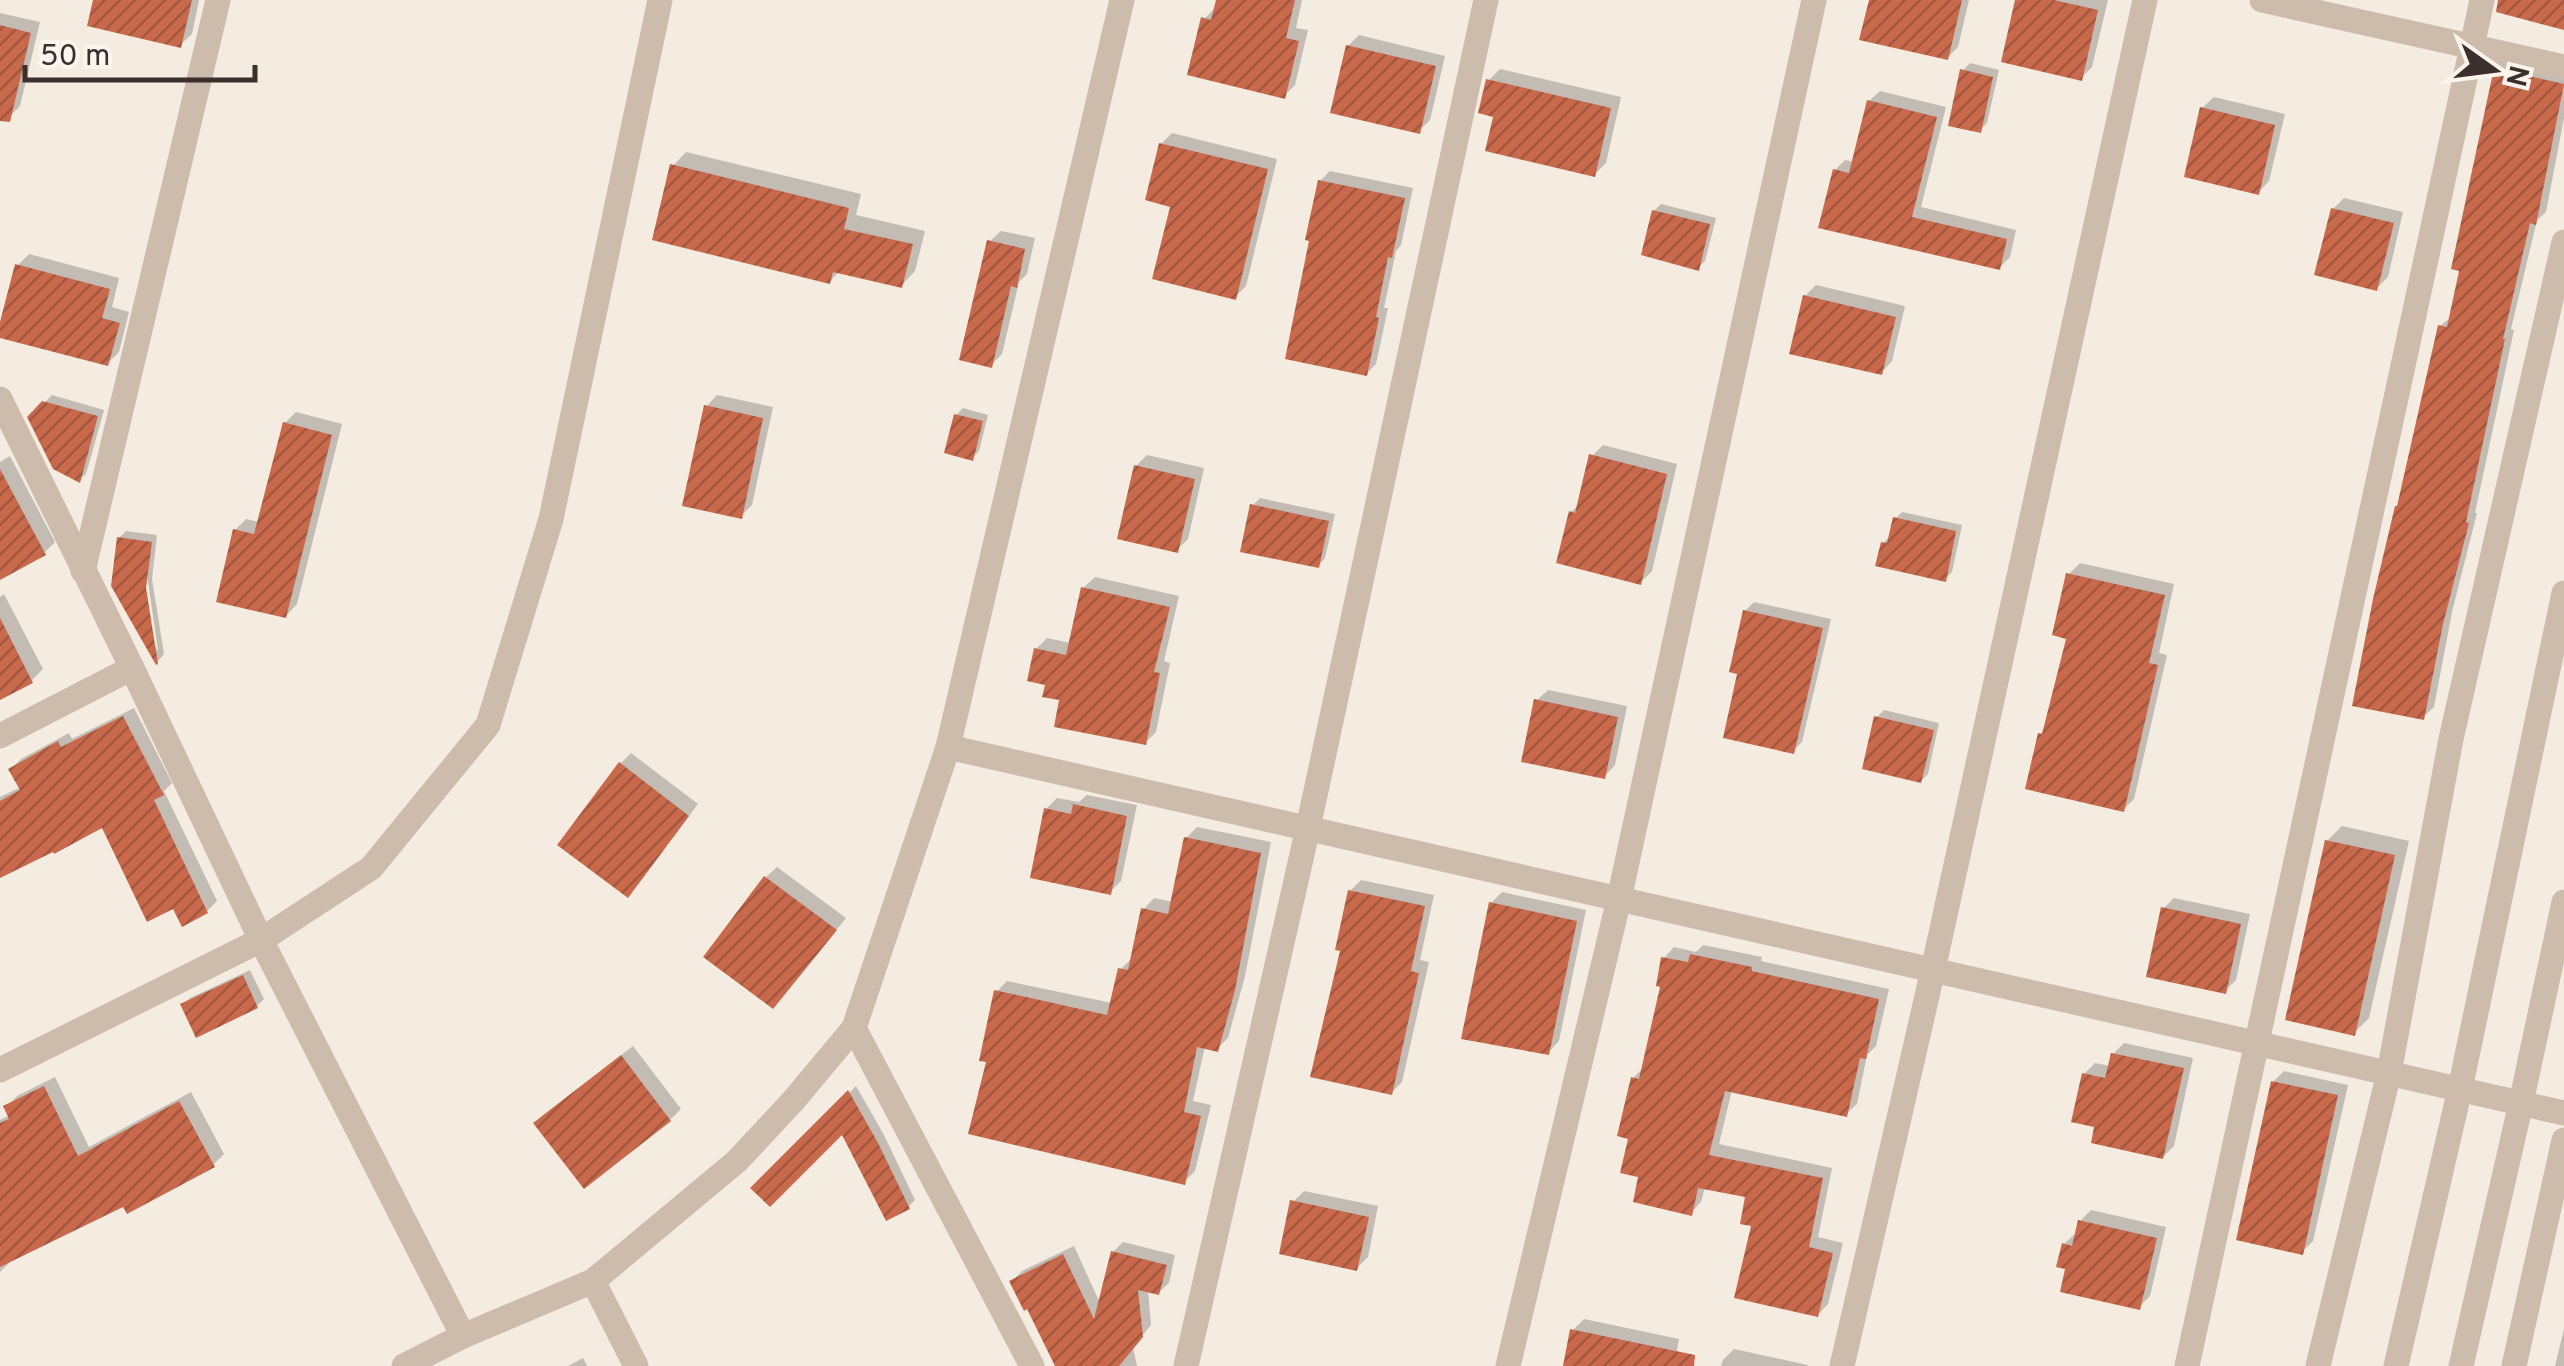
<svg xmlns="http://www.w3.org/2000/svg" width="2564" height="1366" viewBox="0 0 2564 1366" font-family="Overpass,sans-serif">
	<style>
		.shadow { fill: #0003; fill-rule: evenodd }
		.building { fill: url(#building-hatch) }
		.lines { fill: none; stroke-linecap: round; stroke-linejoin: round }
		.minor { stroke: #cdbbac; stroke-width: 25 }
	</style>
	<defs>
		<pattern id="building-hatch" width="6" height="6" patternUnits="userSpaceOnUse" patternTransform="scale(2.5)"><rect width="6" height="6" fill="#c8694b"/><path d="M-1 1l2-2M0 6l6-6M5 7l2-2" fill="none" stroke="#a4573f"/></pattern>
	</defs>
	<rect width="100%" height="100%" fill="#f4ebe1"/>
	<g class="shadow">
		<path d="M96 0H199L192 34 180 45Z"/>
		<path d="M1218 0H1302L1296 28 1308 30 1295 85 1284 96 1204 19 1215 8Z"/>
		<path d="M1872 0H1969L1958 47 1947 58Z"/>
		<path d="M2017 0H2108L2092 67 2081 78Z"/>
		<path d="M0 13 40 22 20 106 10 116 0 115Z"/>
		<path d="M1359 35 1445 56 1430 120 1419 131 1348 46Z"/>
		<path d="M2506 59 2564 71V118L2546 212 2537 220 2511 329 2514 330 2475 513H2477L2452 612 2434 707 2423 717 2440 326 2452 316 2496 69Z"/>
		<path d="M1970 63 1999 70 1987 123 1980 130 1963 70Z"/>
		<path d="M1500 69 1621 97 1606 163 1595 174 1496 115 1489 80Z"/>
		<path d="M1880 91 1946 107 1921 207 2016 230 2010 257 2000 267 1821 227 1835 170 1845 160 1854 162 1869 101Z"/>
		<path d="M2214 97 2285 114 2269 181 2258 193 2202 108Z"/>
		<path d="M1172 133 1277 159 1246 286 1235 297 1173 205 1161 144Z"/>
		<path d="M686 152 861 194 856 215 925 231 915 271 902 285 840 271 830 281 673 166Z"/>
		<path d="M1330 171 1413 188 1401 245 1396 251 1384 308H1388L1376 364 1366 374 1320 181Z"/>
		<path d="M2344 198 2403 212 2388 277 2377 288 2333 209Z"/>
		<path d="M1661 204 1716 218 1705 261 1698 268 1654 211Z"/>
		<path d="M1001 231 1035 238 1027 274 1019 282 1002 354 991 365 989 242Z"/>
		<path d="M29 254 119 278 112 307 129 312 119 352 107 364 0 335 17 266Z"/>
		<path d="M1816 285 1905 306 1892 361 1881 373 1805 296Z"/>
		<path d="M52 395 104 410 86 474 79 480 30 417Z"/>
		<path d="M717 395 773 407 752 505 741 516 706 407Z"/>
		<path d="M963 408 988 415 979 451 972 458 956 415Z"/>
		<path d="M296 412 342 424 297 604 286 616 235 530 246 519 259 522 285 423Z"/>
		<path d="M1603 445 1677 464 1652 571 1641 582 1571 512 1580 504 1592 456Z"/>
		<path d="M1147 455 1204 468 1188 539 1177 550 1136 466Z"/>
		<path d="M10 456 55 542 44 553 0 577V462Z"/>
		<path d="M1260 498 1335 514 1325 558 1318 566 1253 505Z"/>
		<path d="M1902 512 1962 525 1952 572 1945 579 1883 543 1890 536 1895 519Z"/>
		<path d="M126 531 157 535 152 579 164 654 157 662 119 538ZM147 575 158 650H157L152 639 142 576Z"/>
		<path d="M2080 563 2174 584 2159 653 2167 655 2134 799 2123 810 2040 734 2046 729 2069 637V574Z"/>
		<path d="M1095 577 1179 596 1164 661 1170 663 1156 732 1145 743 1062 698 1048 683 1036 649 1047 638 1071 643 1083 588Z"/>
		<path d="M4 594 43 669 32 680 0 697V597Z"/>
		<path d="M1754 602 1831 619 1802 742 1793 751 1740 672 1745 611Z"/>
		<path d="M1548 690 1627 706 1615 765 1604 777 1536 701Z"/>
		<path d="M134 708 172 783 164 791 217 901 207 911 174 906 103 824 0 875V880V797L21 787 11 769 21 759 69 733 72 739Z"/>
		<path d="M1884 710 1939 723 1928 774 1921 781 1877 717Z"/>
		<path d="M631 753 698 804 638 884 620 764Z"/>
		<path d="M1087 795 1137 805 1121 881 1110 892 1046 809 1057 798 1079 802Z"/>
		<path d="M2342 826 2409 841 2369 1018 2354 1033 2327 841Z"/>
		<path d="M1197 827 1271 842 1245 976 1228 1038 1217 1049 1205 1046 1193 1101 1211 1105 1195 1171 1184 1182 990 1060 996 992 1007 981 1112 1003 1121 969 1132 958 1143 910 1154 898 1173 902 1186 838Z"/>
		<path d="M777 867 846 918 784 995 707 957 766 877Z"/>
		<path d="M1361 880 1434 895 1420 960 1429 962 1402 1082 1391 1093 1343 949 1350 891Z"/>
		<path d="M1502 892 1586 910 1559 1041 1548 1053 1491 903Z"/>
		<path d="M2174 898 2250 914 2236 980 2225 991 2163 909Z"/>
		<path d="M1703 945 1762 957 1761 961 1889 989 1876 1046 1867 1055 1857 1104 1846 1114 1732 1090 1719 1144 1832 1168 1818 1237 1843 1243 1828 1304 1818 1315 1754 1224 1748 1195 1705 1187 1701 1202 1691 1213 1641 1175 1631 1137 1633 1078 1644 1067 1663 985 1664 958 1674 947 1696 952Z"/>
		<path d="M250 970 264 999 257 1006 183 1005 190 998Z"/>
		<path d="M2124 1043 2193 1058 2174 1146 2163 1157 2097 1125 2084 1074 2095 1063 2110 1066 2113 1054Z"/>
		<path d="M633 1046 681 1109 670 1120 547 1113Z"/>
		<path d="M2284 1071 2348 1085 2313 1241 2302 1252 2273 1082Z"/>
		<path d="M55 1077 89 1147 191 1092 224 1154 213 1165 124 1203 9 1260 10 1262 0 1272V1120L10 1115 6 1107 17 1096Z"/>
		<path d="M856 1086 884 1135 915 1200 908 1207 843 1130 754 1188Z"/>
		<path d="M1304 1191 1378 1206 1368 1257 1357 1268 1293 1202Z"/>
		<path d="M2091 1210 2166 1227 2150 1296 2139 1307 2068 1267 2064 1244 2076 1233 2080 1221Z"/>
		<path d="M1123 1242 1175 1255 1169 1283 1159 1292 1148 1290 1151 1325 1133 1347 1137 1366H1058L1012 1281 1022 1271 1074 1246 1100 1303 1113 1252Z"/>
		<path d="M1584 1319 1679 1339 1674 1366H1565L1573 1330Z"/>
		<path d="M2564 1329V1366H2555Z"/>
		<path d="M1734 1349 1808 1365V1366H1721L1723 1360Z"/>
		<path d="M583 1358 587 1366H568Z"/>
	</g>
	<g class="building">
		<path d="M93 0H192L181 48 87 26Z"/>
		<path d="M1216 0H1295L1286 38 1299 41 1285 99 1187 75 1201 17 1211 20Z"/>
		<path d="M1869 0H1962L1948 60 1859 40Z"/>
		<path d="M2015 0H2054L2098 10 2082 81 2001 62Z"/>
		<path d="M2498 0H2564V30L2496 12Z"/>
		<path d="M0 25 31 33 10 122 0 121Z"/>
		<path d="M1346 45 1436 66 1420 134 1330 113Z"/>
		<path d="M2494 68 2564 84 2536 225 2530 223 2503 339H2505L2466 522 2469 523 2443 624 2424 720 2352 706 2373 599 2395 506H2397L2438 325 2447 327 2459 271 2451 269Z"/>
		<path d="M1960 69 1993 77 1981 133 1948 126Z"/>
		<path d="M1486 79 1611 108 1595 177 1485 151 1493 117 1478 113Z"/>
		<path d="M1867 100 1937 117 1912 217 2007 239 2000 270 1818 228 1833 169 1849 173Z"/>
		<path d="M2200 107 2275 125 2259 195 2184 177Z"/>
		<path d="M1159 143 1268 169 1236 300 1152 279 1170 207 1145 200Z"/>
		<path d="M670 164 849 208 844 229 913 244 902 288 833 272 830 284 652 240Z"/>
		<path d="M1318 180 1405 198 1392 258 1388 257 1376 317 1379 318 1367 376 1285 359 1309 241 1305 240Z"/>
		<path d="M2331 208 2394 223 2377 291 2314 275Z"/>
		<path d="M1652 210 1710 224 1699 271 1641 255Z"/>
		<path d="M987 240 1025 249 1017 288 1011 286 992 368 959 360Z"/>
		<path d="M15 264 110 289 102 318 120 323 108 366 0 338V322Z"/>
		<path d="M1803 295 1896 317 1882 375 1789 354Z"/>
		<path d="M42 401 98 416 80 483 53 469 27 417Z"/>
		<path d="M704 405 763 418 742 519 682 506Z"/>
		<path d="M954 414 983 421 973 461 944 453Z"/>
		<path d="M283 422 332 435 286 618 216 602 233 529 254 534Z"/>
		<path d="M1589 454 1667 474 1641 585 1556 563 1569 511 1575 513Z"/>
		<path d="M1134 465 1195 479 1178 553 1117 539Z"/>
		<path d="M0 469 46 555 0 580Z"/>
		<path d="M1250 504 1329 521 1319 568 1240 552Z"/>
		<path d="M1893 517 1956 531 1946 582 1875 566 1881 542 1887 543Z"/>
		<path d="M117 537 152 542 146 588 158 664 156 665 111 586Z"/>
		<path d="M2066 573 2165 595 2149 663 2158 665 2124 812 2025 789 2038 733 2042 734 2066 639 2052 635Z"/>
		<path d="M1081 587 1170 607 1154 672 1160 673 1146 745 1054 727 1059 700 1042 697 1045 685 1027 681 1034 648 1066 655Z"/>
		<path d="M1743 610 1823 628 1794 754 1723 738 1737 674 1729 672Z"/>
		<path d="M0 618 33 683 0 700Z"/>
		<path d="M1534 699 1618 717 1605 779 1521 762Z"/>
		<path d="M123 716 164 795 154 800 208 913 182 927 173 909 147 922 102 828 54 854 53 852 0 878V801L20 790 8 769 58 741 61 747Z"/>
		<path d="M1874 716 1934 730 1921 783 1862 769Z"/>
		<path d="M619 762 689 816 628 898 557 845Z"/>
		<path d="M1073 804 1127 816 1111 895 1030 878 1044 808 1071 814Z"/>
		<path d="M1184 837 1261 853 1235 990 1218 1052 1197 1047 1184 1112 1201 1116 1185 1185 968 1134 986 1062 979 1061 994 990 1107 1015 1118 968 1128 970 1141 908 1168 914Z"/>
		<path d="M2325 840 2395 855 2355 1036 2285 1020Z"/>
		<path d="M764 876 837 930 773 1009 703 957Z"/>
		<path d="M1348 890 1425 906 1411 971 1419 973 1392 1095 1310 1077 1340 951 1335 950Z"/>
		<path d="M1489 902 1577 921 1549 1055 1461 1039Z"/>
		<path d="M2161 907 2241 924 2226 994 2146 977Z"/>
		<path d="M1690 954 1752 967V971L1879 999 1866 1059 1860 1058 1847 1117 1725 1091 1709 1155 1823 1178 1809 1247 1833 1253 1818 1317 1734 1298 1751 1226 1740 1224 1745 1197 1698 1188 1692 1216 1633 1202 1638 1177 1620 1173 1628 1139 1617 1136 1631 1077 1639 1079 1660 987 1656 986 1661 957 1688 962Z"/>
		<path d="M243 975 258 1008 196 1038 180 1004Z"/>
		<path d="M2111 1053 2184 1068 2163 1159 2091 1143 2094 1127 2071 1122 2082 1073 2105 1078Z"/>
		<path d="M621 1055 671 1121 584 1189 533 1123Z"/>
		<path d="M2271 1081 2338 1095 2303 1255 2236 1240Z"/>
		<path d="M44 1086 78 1156 179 1101 215 1167 127 1214 123 1207 0 1267V1123L9 1119 3 1106Z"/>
		<path d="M848 1090 878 1143 910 1209 886 1221 842 1135 770 1207 750 1188Z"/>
		<path d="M1290 1200 1369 1217 1357 1271 1279 1254Z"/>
		<path d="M2078 1220 2157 1238 2140 1310 2060 1292 2065 1269 2056 1267 2062 1243 2072 1246Z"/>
		<path d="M1111 1251 1167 1265 1159 1295 1138 1290 1143 1337 1119 1366H1055L1027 1309 1024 1311 1009 1281 1063 1254 1094 1319Z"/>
		<path d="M1570 1329 1695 1355 1694 1366H1563Z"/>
	</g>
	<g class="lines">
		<g class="minor">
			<path d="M2262 0 2564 67"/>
			<path d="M0 399 132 668 261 940 463 1336"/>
			<path d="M83 571 218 0"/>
			<path d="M0 736 132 668"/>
			<path d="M948 747 2564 1113"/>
			<path d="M854 1028 1032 1366"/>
			<path d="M0 1070 261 940 371 868 488 725 551 519 660 0"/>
			<path d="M593 1281 636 1366"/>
			<path d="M404 1366 463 1336 593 1281 737 1161 793 1101 854 1028 948 747 1122 0"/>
			<path d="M1186 1366 1308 828 1486 0"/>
			<path d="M1508 1366 1619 899 1814 0"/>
			<path d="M1842 1366 1933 970 2145 0"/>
			<path d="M2187 1366 2482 0"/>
			<path d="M2318 1366 2389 1073 2451 739 2564 242"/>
			<path d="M2396 1366 2460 1089 2564 593"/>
			<path d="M2461 1366 2521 1103 2564 902"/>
			<path d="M2514 1366 2564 1140"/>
		</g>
	</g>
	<g transform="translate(2494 70) rotate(104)" stroke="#fbf5ee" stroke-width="8" paint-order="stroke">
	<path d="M0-8L18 38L0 25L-18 38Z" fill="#3b302b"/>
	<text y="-15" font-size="28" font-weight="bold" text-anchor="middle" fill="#3b302b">N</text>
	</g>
	<path d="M25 65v15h230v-15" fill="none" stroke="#3b302b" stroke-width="5"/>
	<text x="40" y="65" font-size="30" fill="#3b302b" stroke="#fbf5ee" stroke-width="8" paint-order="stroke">50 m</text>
</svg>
